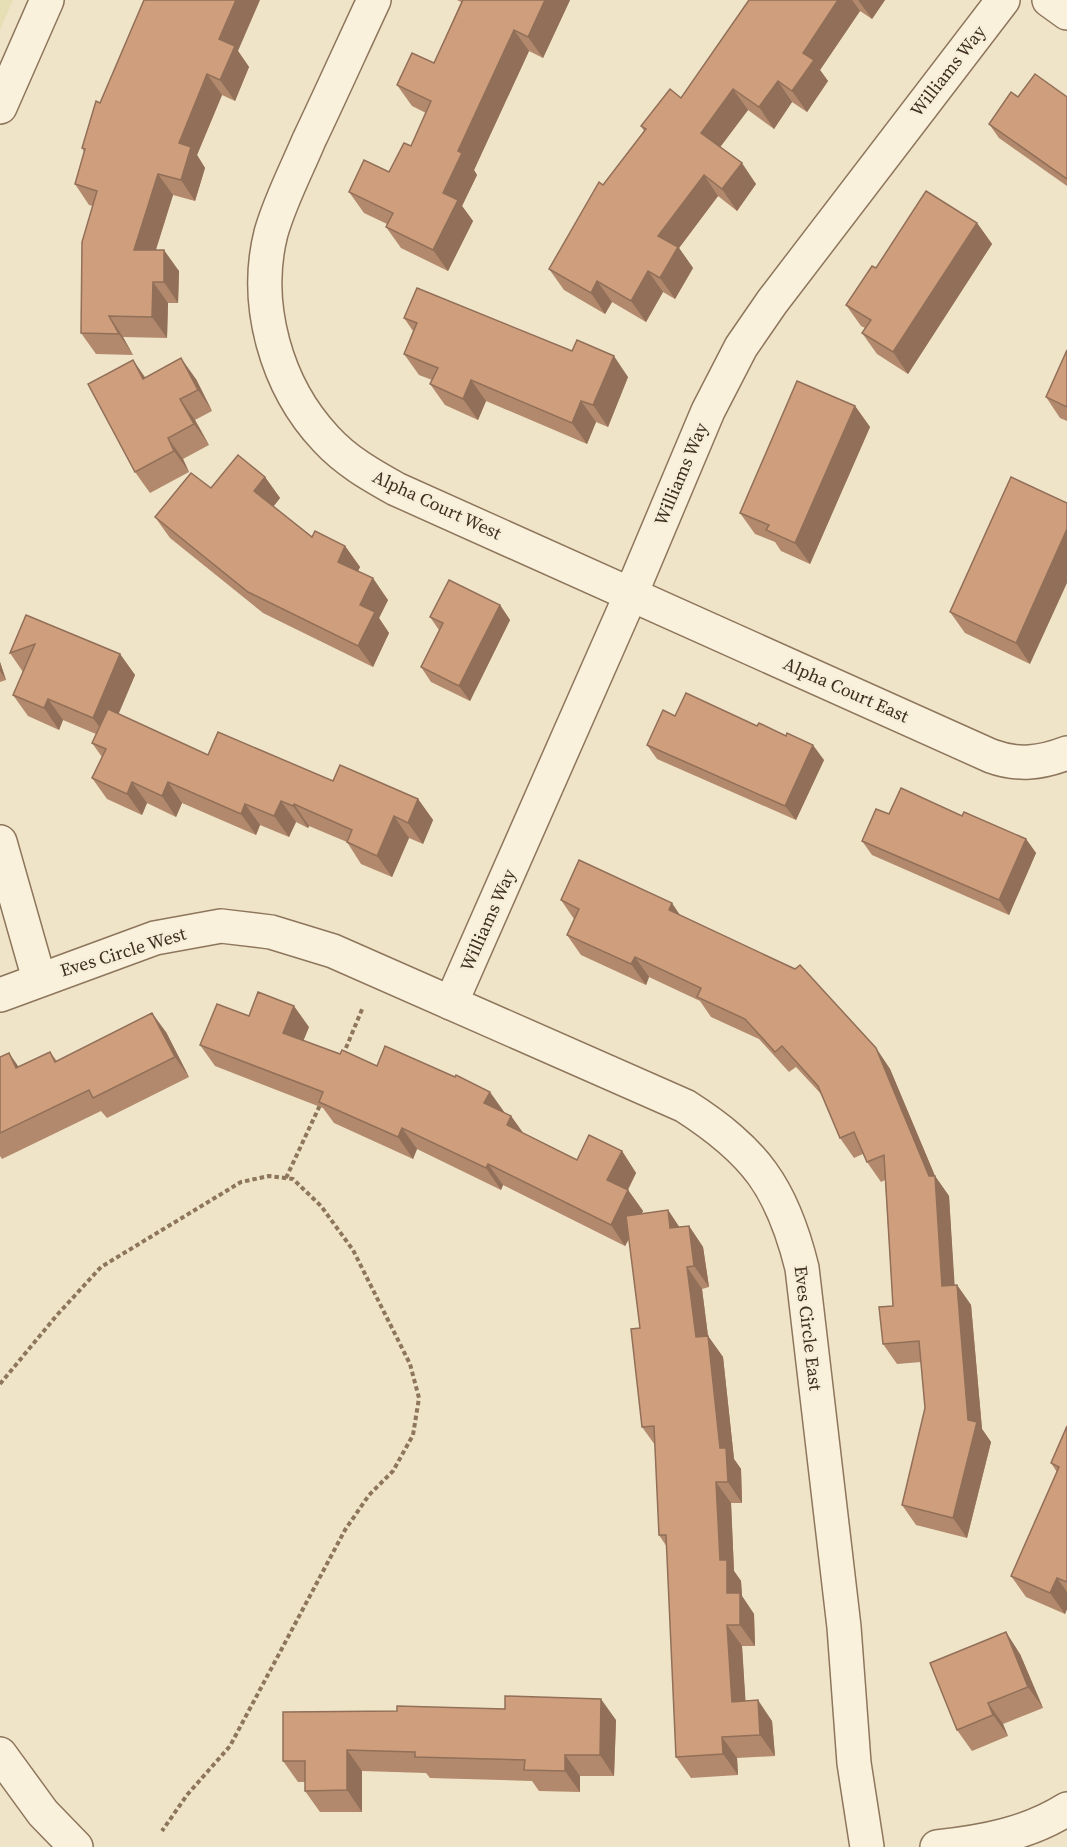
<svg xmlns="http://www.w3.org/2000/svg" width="1067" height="1847" viewBox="0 0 1067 1847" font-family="'Source Serif 4',serif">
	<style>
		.farmland { fill: #e6deb5 }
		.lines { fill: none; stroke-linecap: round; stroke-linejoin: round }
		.minor-casing { stroke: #8d765c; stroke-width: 36 }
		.path { stroke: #8d765c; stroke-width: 4; stroke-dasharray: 4.5 3; stroke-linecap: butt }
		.minor { stroke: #faf1dc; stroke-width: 33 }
		.wall { fill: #b2896c }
		.shaded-wall { fill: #916f58 }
		.building { fill: #cf9f7d; stroke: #916f58; stroke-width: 1.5 }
		.labels { text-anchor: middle; stroke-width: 5; stroke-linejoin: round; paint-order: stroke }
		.street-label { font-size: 18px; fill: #3d2e20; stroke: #f7eed8 }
	</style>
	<rect width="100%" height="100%" fill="#f0e4c8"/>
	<path class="farmland" d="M0 0H13L0 30Z"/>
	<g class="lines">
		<g class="minor-casing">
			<g id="minor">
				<path d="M374 0C352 47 331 94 309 140 296 171 280 201 271 233 253 304 276 386 326 439 346 461 371 475 396 489L991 756C1018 766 1041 763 1067 753"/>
				<path d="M1049 0 1067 13"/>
				<path d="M0 107 47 0"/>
				<path d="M0 842 39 979"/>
				<path d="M0 995 155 938 221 926 271 932 333 951 685 1106C755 1151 782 1187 802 1268L844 1627 854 1763 867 1847"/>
				<path d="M451 1003 625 608 708 411 741 347 772 302 1003 0"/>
				<path d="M0 1754 43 1813 76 1847"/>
				<path d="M937 1847C983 1842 1027 1834 1067 1809"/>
			</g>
		</g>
		<g class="path">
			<path d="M343 1055 363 1007"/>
			<path d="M286 1178 321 1103"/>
			<path d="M0 1384 57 1315 101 1267 241 1182 269 1176 293 1179 321 1206 353 1250 410 1364 419 1398 413 1435 393 1471 369 1495 345 1530 230 1746 187 1795 162 1831"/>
		</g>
		<use href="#minor" class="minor"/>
	</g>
	<g class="wall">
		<path d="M457 0H570L543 58 529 51 474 170 477 175 462 206 473 221 448 271 401 248 386 227 387 224 364 213 349 192 389 172 411 146 426 113 412 106 397 85 434 63 461 2Z"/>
		<path d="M749 0H885L872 19 860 11 820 70 828 81 807 112 792 102 774 129 748 110 720 147 756 184 737 211 718 196 679 248 693 268 675 299 663 292 646 322 612 302 605 314 564 290 549 269 603 185 644 131 641 126 681 98Z"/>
		<path d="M238 51 249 67 235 101 222 95 197 155 205 168 195 201 173 195 156 250 179 271 178 303H168L167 338 123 337 133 355 96 354 81 333 93 206 89 205 75 184 84 152 82 148 100 103Z"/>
		<path d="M1018 97H1067V186L999 138 989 124Z"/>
		<path d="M977 223 992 244 908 374 877 354 862 333 865 328 861 326 846 305 876 268Z"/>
		<path d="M404 318 628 377 608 427 596 422 587 444 486 401 478 420 445 405 430 384 432 380 419 375 404 354 413 331Z"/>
		<path d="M1067 350V421L1060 418 1046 397Z"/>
		<path d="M133 360 145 377 196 379 212 411 195 420 209 445 183 459 189 472 150 493 135 472Z"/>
		<path d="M855 406 870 427 810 564 781 551 775 542 755 534 740 513Z"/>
		<path d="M265 477 280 498 273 507 312 537 345 546 360 567 358 571 388 600 379 618 389 633 373 667 263 613 170 538 155 517 211 488Z"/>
		<path d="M1011 477 1030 664 965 633 950 612Z"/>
		<path d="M500 605 510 620 470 701 431 682 421 667 439 630 430 617Z"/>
		<path d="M26 615 120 654 135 675 118 714 208 755 418 799 433 820 423 844 409 838 392 877 361 864 347 842 309 826 308 828 296 822 289 837 260 825 256 835 182 803 176 817 147 803 142 815 107 799 92 778 102 757 92 743 96 734 63 720 59 730 28 716 13 695 23 672 10 653Z"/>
		<path d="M0 662 6 680 0 682Z"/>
		<path d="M675 716 824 760 796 820 657 759 647 745Z"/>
		<path d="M889 814 962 816 1026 839 1036 853 1009 915 872 855 862 841Z"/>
		<path d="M561 900 680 915 876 1048 890 1069 935 1176 949 1196 954 1285H957L971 1305 982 1429 991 1442 967 1538 916 1525 902 1505 925 1408 921 1362 897 1364 883 1344 893 1306 885 1180 881 1182 867 1162 863 1154 854 1158 840 1138 822 1095 796 1067 789 1072 759 1039 711 1017 700 1001 649 977 646 985 581 955 567 935 574 919Z"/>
		<path d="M249 1016 309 1027 303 1041 377 1066 505 1113 511 1116 523 1133 577 1160 622 1151 636 1173 628 1190 643 1211 641 1214 668 1210 679 1227 689 1226 703 1247 709 1287 702 1289 708 1336 723 1357 734 1459 741 1469 742 1503H731L734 1571 741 1581 742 1596 754 1614 755 1646H742L745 1701 772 1721 775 1756 737 1758 738 1775 691 1778 676 1757 667 1547 659 1535 655 1445 642 1427 640 1328 629 1239 625 1246 503 1185 501 1190 417 1149 413 1159 334 1123 323 1108 215 1066 200 1045Z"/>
		<path d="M166 1032 189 1077 107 1118 101 1111 2 1159 0 1156V1057L18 1067 50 1052 57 1061Z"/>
		<path d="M1067 1426V1609L1065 1614 1026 1597 1011 1576 1057 1472 1051 1463Z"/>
		<path d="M1020 1654 1043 1708 1003 1724 1008 1736 972 1751 957 1730Z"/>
		<path d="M283 1712 616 1720 614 1776H580V1792L539 1791 532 1781 430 1778 426 1773 362 1771V1812H320L305 1791V1782H298L283 1761Z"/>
	</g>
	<g class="shaded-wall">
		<path d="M236 0H260L238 51 249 67 235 101 220 80 219 39Z"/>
		<path d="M545 0H570L543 58 528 37Z"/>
		<path d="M838 0H852L860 11 820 70 828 81 807 112 792 91 803 53Z"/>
		<path d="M858 0H885L872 19Z"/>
		<path d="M514 30 529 51 474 170 477 175 462 206 473 221 448 271 433 250 443 193 458 151Z"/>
		<path d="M207 74 222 95 197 155 205 168 195 201 181 180 179 143Z"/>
		<path d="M778 81 792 102 774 129 759 107Z"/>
		<path d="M733 89 748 110 715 154 701 133Z"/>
		<path d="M742 163 756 184 737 211 722 189Z"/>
		<path d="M158 174 173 195 149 271 134 250Z"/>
		<path d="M704 175 718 196 679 248 693 268 675 299 660 278 658 236Z"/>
		<path d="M977 223 992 244 908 374 893 352Z"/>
		<path d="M164 250 179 271 178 303 164 282Z"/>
		<path d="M648 271 663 292 646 322 631 301Z"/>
		<path d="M597 281 612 302 605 314 591 293Z"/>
		<path d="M153 282 168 303 167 338 152 317Z"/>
		<path d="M109 316 123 337 133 355 119 334Z"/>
		<path d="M614 356 628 377 608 427 593 405Z"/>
		<path d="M181 358 196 379 212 411 198 390Z"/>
		<path d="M133 360 147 381 143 379Z"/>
		<path d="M471 380 486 401 478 420 463 399Z"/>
		<path d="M180 399 195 420 209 445 194 424Z"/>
		<path d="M581 401 596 422 587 444 572 423Z"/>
		<path d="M855 406 870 427 810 564 795 543Z"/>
		<path d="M168 438 183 459 189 472 174 451Z"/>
		<path d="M265 477 280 498 269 512 254 491Z"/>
		<path d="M1067 529V583L1030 664 1016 643Z"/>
		<path d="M345 546 360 567 352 583 338 562Z"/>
		<path d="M373 578 388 600 379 618 389 633 373 667 358 646 360 605Z"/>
		<path d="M500 605 510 620 470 701 459 686Z"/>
		<path d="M120 654 135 675 108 739 93 718Z"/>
		<path d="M0 662 6 680 0 671Z"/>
		<path d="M48 699 63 720 59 730 44 708Z"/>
		<path d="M813 745 824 760 796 820 785 806Z"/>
		<path d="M132 782 147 803 142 815 127 794Z"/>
		<path d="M168 782 182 803 176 817 162 796Z"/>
		<path d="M418 799 433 820 423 844 408 823Z"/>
		<path d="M281 801 296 822 289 837 274 816Z"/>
		<path d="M245 804 260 825 256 835 241 814Z"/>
		<path d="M294 804 309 826 308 828 293 806Z"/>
		<path d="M394 816 409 838 392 877 377 856Z"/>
		<path d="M1026 839 1036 853 1009 915 999 900Z"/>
		<path d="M672 903 686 924 669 910Z"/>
		<path d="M635 957 649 977 646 985 631 964Z"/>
		<path d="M294 1006 309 1027 298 1054 283 1033Z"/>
		<path d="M152 1013 166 1032 189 1077 175 1057Z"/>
		<path d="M876 1048 890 1069 935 1176 949 1196 956 1306 942 1286 929 1176Z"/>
		<path d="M9 1053 23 1073 16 1068Z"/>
		<path d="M490 1092 505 1113 484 1103Z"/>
		<path d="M511 1116 526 1137 507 1125Z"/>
		<path d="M402 1128 417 1149 413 1159 398 1137Z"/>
		<path d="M622 1151 636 1173 622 1201 607 1180Z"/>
		<path d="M488 1164 503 1185 501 1190 486 1168Z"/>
		<path d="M628 1190 643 1211 625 1246 611 1225Z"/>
		<path d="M668 1210 682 1231 670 1228Z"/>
		<path d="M689 1226 703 1247 709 1287 694 1266Z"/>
		<path d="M687 1267 702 1289 708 1336 723 1357 734 1459 741 1469 742 1503 728 1482 696 1337Z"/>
		<path d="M957 1285 971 1305 982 1429 991 1442 967 1538 953 1518 968 1420Z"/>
		<path d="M716 1482 731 1503 734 1571 741 1581 742 1596 754 1614 755 1646 740 1625 727 1593 720 1560Z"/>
		<path d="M1057 1578 1067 1592V1609L1065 1614 1050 1593Z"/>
		<path d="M727 1625 742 1646 747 1723 732 1702Z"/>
		<path d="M1006 1632 1020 1654 1043 1708 1028 1687Z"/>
		<path d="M601 1699 616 1720 614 1776 600 1755Z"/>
		<path d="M758 1700 772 1721 775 1756 760 1735Z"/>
		<path d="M988 1703 1003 1724 1008 1736 993 1715Z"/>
		<path d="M722 1737 737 1758 738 1775 723 1754Z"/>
		<path d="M347 1750 362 1771V1812L347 1790Z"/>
		<path d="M565 1755 580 1776V1792L565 1771Z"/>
	</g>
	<g class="building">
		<path d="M144 0H236L219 39 235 46 220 80 207 74 179 143 191 147 181 180 158 174 134 250H164V282H153L152 317 109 316 119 334 81 333 82 242 97 191 75 184 85 149 82 148 96 101 100 103Z"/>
		<path d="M463 0H545L528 37 514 30 458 151 462 153 443 193 458 200 433 250 386 227 393 213 349 192 364 160 389 172 404 143 411 146 431 101 397 85 412 53 434 63Z"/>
		<path d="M749 0H838L803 53 814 60 792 91 778 81 759 107 733 89 701 133 742 163 722 189 704 175 658 236 678 247 660 278 648 271 631 301 597 281 591 293 549 269 599 182 603 185 646 129 641 126 670 89 681 98Z"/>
		<path d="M1035 74 1067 97V179L989 124 1011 92 1018 97Z"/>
		<path d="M926 191 977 223 893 352 862 333 871 320 846 305 872 266 876 268Z"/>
		<path d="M417 288 572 351 577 340 614 356 593 405 581 401 572 423 471 380 463 399 430 384 438 368 404 354 417 323 404 318Z"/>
		<path d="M1067 350V407L1046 397Z"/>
		<path d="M181 358 198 390 180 399 194 424 168 438 174 451 135 472 88 384 133 360 143 379Z"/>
		<path d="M797 381 855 406 795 543 766 530 769 525 740 513Z"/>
		<path d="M238 455 265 477 254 491 312 537 315 531 345 546 338 562 373 578 360 605 375 612 358 646 248 592 155 517 191 473 211 488Z"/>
		<path d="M1011 477 1067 503V529L1016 643 950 612Z"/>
		<path d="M449 580 500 605 459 686 421 667 443 623 430 617Z"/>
		<path d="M26 615 120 654 93 718 48 699 44 708 13 695 35 644 10 653Z"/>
		<path d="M686 693 757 726 759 723 786 736 787 733 813 745 785 806 647 745 663 710 675 716Z"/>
		<path d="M108 709 208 755 218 732 333 781 340 765 418 799 408 823 394 816 377 856 347 842 352 830 294 804 293 806 281 801 274 816 245 804 241 814 168 782 162 796 132 782 127 794 92 778 106 749 92 743Z"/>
		<path d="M901 788 962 816 964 812 1026 839 999 900 862 841 876 809 889 814Z"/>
		<path d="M579 860 672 903 669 910 795 969 800 965 876 1048 929 1176H935L942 1286 957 1285 968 1420 977 1422 953 1518 902 1505 925 1408 919 1341 883 1344 879 1307 893 1306 884 1155 867 1162 854 1132 840 1138 818 1086 782 1046 775 1052 745 1019 697 997 701 988 635 957 631 964 567 935 579 909 561 900Z"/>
		<path d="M258 992 294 1006 283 1033 340 1054 342 1050 377 1066 385 1046 455 1077 456 1075 490 1092 484 1103 511 1116 507 1125 577 1160 589 1135 622 1151 607 1180 628 1190 611 1225 488 1164 486 1168 402 1128 398 1137 319 1102 323 1092 200 1045 217 1004 249 1016Z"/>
		<path d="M152 1013 175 1057 93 1098 89 1090 0 1133V1057L9 1053 16 1068 50 1052 55 1062Z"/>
		<path d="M668 1210 670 1228 689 1226 694 1266 687 1267 696 1337 708 1336 720 1448H726L728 1482H716L720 1560H727V1593H740V1625H727L732 1702 758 1700 760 1735 722 1737 723 1754 676 1757 666 1535H659L654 1426 642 1427 631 1329 640 1328 626 1216Z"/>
		<path d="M1067 1426V1582L1057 1578 1050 1593 1011 1576 1059 1467 1051 1463Z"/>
		<path d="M1006 1632 1028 1687 988 1703 993 1715 957 1730 930 1663Z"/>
		<path d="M505 1696 601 1699 600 1755H565V1771L524 1770 525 1760 415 1757V1752L347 1750V1790L305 1791V1761H283V1712L397 1711V1706L505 1709Z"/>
	</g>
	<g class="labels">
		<g class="street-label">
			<text transform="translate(948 71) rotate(-52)" y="6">Williams Way</text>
			<text transform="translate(681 474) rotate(-67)" y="6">Williams Way</text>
			<text transform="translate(437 505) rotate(25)" y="6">Alpha Court West</text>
			<text transform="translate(846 690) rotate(24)" y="6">Alpha Court East</text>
			<text transform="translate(488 920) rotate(-66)" y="6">Williams Way</text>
			<text transform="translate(123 952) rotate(-17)" y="6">Eves Circle West</text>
			<text transform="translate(808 1328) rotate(83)" y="6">Eves Circle East</text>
		</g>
	</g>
</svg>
